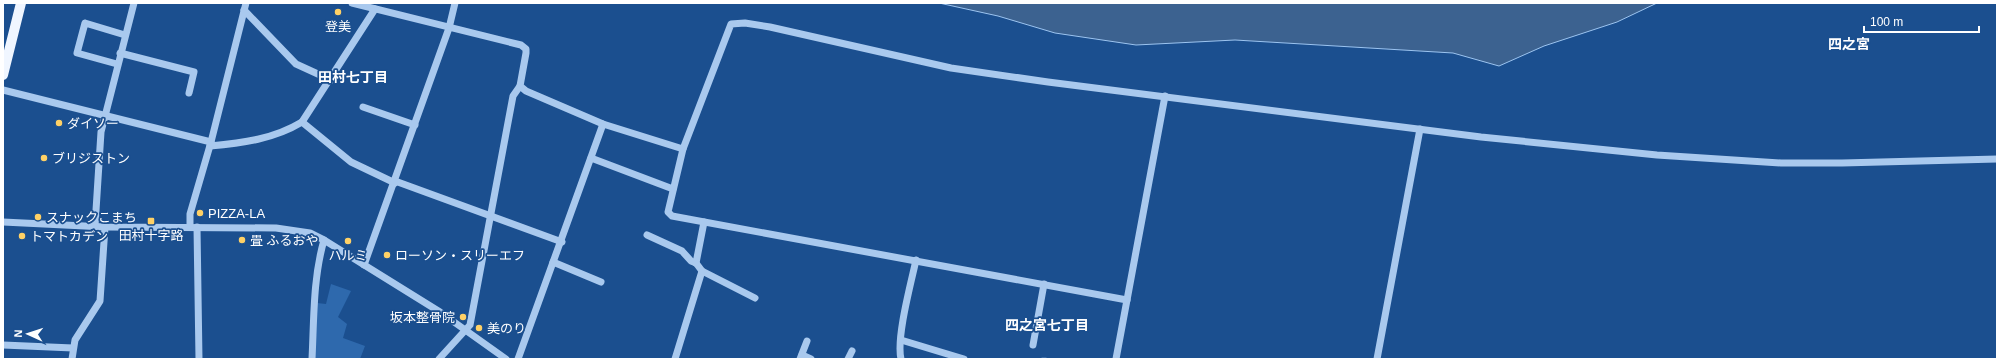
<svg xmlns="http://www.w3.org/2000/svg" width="2000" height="362" viewBox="0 0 2000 362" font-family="Helvetica,'Noto Sans JP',sans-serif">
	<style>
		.green { fill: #2e69ad }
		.water { fill: #3c6290; stroke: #9cc4f0 }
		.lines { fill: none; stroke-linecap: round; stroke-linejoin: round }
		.stream { stroke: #9cc4f0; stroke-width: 2.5 }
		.minor { stroke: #a9c9ee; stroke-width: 7 }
		.major { stroke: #f0f6ff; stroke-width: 10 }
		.poi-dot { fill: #ffd166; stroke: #1b4f8f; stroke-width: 1.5 }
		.labels { text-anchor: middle; stroke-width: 3.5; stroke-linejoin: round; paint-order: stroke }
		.poi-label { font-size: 13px; fill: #fff; stroke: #1b4f8f; text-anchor: start }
		.neighbourhood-label { font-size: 14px; font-weight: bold; fill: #fff; stroke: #1b4f8f }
	</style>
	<rect width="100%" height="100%" fill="#1b4f8f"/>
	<path class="green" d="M331 284 351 291 338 317 347 324 343 338 365 346 360 359H314L317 303 326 304Z"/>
	<path class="water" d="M939 3H1657L1617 22 1544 46 1499 66 1453 53 1235 40 1136 45 1055 33 998 16Z"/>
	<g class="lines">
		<path class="stream" d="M1042 359H1046"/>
		<g class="minor">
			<path d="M352 3 521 45 526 49V53L520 86 526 91 603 124 683 149"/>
			<path d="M244 10 296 64 331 80"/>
			<path d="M120 53 194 72 189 93"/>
			<path d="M117 64 77 53 85 23 125 35"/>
			<path d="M3 90 211 142 190 214V227"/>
			<path d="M363 107 415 125"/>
			<path d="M302 122 351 162 395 183"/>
			<path d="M211 142 246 3"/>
			<path d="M210 146C243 143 274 139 302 122L375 9"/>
			<path d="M591 158 673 189"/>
			<path d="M395 181 562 242"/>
			<path d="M3 222 105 227 276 228 310 233 324 240 440 312 506 359"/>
			<path d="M95 226 101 132 134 3"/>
			<path d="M197 227 199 359"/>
			<path d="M647 235 682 251 691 261 696 263 702 271 675 359"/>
			<path d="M553 262 601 282"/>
			<path d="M696 263 704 222"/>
			<path d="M364 265 449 28 455 3"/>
			<path d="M702 271 755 298"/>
			<path d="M1127 300 672 216 668 212 683 149 731 24 745 23 770 27 951 68 1048 82 1481 137 1657 155 1781 163H1842L1997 159"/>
			<path d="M901 340 964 359"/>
			<path d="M3 345 73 348"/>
			<path d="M1033 345 1044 284"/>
			<path d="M802 355 811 359"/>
			<path d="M72 359 75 340 100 301 105 227"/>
			<path d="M312 359C314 319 313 278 324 240"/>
			<path d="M439 359 470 325 513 96 520 86"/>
			<path d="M518 359 603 124"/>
			<path d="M800 359 807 341"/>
			<path d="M848 359 852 351"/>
			<path d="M901 359C896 338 911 283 916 260"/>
			<path d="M1116 359 1165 96"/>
			<path d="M1377 359 1420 129"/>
		</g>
		<path class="major" d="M3 75 21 3"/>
	</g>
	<g class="poi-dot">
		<circle cx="338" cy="12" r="4"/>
		<circle cx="59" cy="123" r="4"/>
		<circle cx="44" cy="158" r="4"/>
		<circle cx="200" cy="213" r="4"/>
		<circle cx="38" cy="217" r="4"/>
		<rect x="147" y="217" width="8" height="8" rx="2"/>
		<circle cx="22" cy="236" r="4"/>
		<circle cx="242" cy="240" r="4"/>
		<circle cx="348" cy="241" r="4"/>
		<circle cx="387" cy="255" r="4"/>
		<circle cx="463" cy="317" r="4"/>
		<circle cx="479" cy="328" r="4"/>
	</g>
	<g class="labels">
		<g class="poi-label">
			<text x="338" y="31" text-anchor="middle">登美</text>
			<text x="67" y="128">ダイソー</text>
			<text x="52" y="163">ブリジストン</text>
			<text x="208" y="218">PIZZA-LA</text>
			<text x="46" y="222">スナックこまち</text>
			<text x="151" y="240" text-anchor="middle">田村十字路</text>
			<text x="30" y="241">トマトカデン</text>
			<text x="250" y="245">畳 ふるおや</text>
			<text x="348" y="260" text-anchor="middle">ハルミ</text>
			<text x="395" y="260">ローソン・スリーエフ</text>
			<text x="455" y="322" text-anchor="end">坂本整骨院</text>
			<text x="487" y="333">美のり</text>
		</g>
		<g class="neighbourhood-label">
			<text x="1849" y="49">四之宮</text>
			<text x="353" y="82">田村七丁目</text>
			<text x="1047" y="330">四之宮七丁目</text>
		</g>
	</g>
	<rect width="2000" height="362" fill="none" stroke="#ffffff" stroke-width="8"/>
	<g transform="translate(28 334) rotate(273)" stroke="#1b4f8f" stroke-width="3" paint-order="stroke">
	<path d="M0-3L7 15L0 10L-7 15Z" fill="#ffffff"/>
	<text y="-6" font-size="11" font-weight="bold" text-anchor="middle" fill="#ffffff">N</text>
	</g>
	<path d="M1864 26v6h115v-6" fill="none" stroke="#ffffff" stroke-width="2"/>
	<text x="1870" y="26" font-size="12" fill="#ffffff" stroke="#1b4f8f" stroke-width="3" paint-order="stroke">100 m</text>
</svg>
